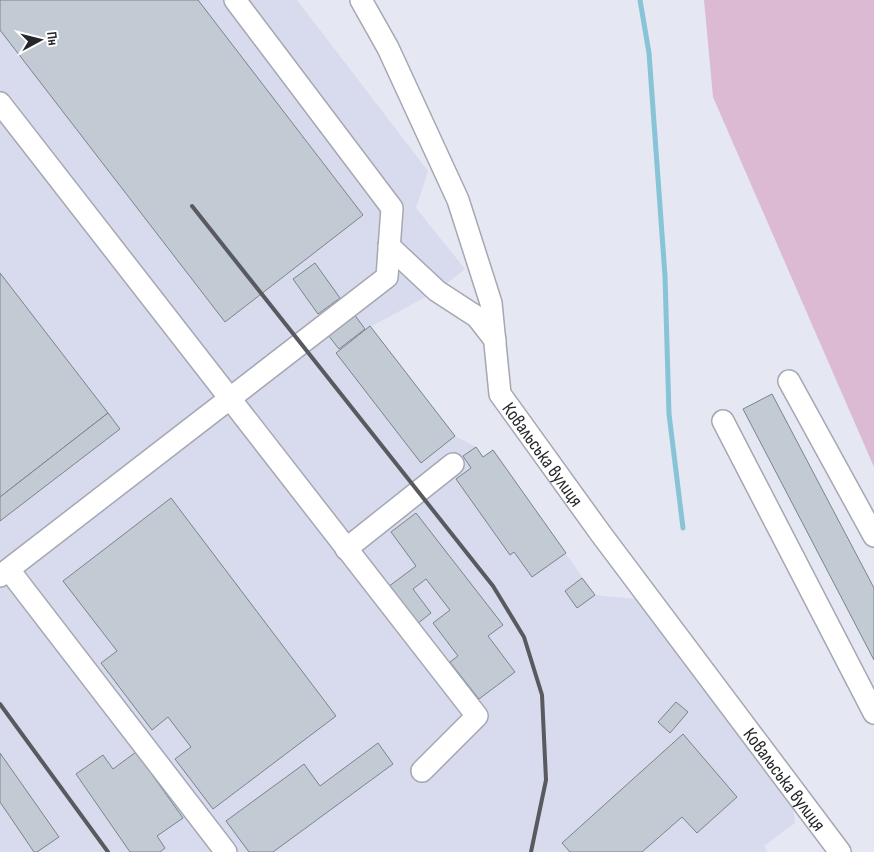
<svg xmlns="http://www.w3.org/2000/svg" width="874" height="852" viewBox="0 0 874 852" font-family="'Sofia Sans Condensed',sans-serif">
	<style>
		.built { fill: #d7dbed }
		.green { fill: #dcbad3 }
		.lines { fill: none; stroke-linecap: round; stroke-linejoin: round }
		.stream { stroke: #87c4d7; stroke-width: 5 }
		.building { fill: #c2cad3; stroke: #7b838b }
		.minor-casing { stroke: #a5a7b2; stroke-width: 24 }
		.minor { stroke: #fff; stroke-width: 21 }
		.rail { stroke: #595a60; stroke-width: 4 }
		.labels { text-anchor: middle; stroke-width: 4.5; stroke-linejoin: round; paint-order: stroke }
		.street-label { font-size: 19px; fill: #26272b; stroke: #fff }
	</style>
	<rect width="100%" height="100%" fill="#e5e7f3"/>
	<path class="built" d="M0 0H297L428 171 416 208 465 269 437 291 370 327 455 436 476 447 483 457 493 450 595 595 635 599 792 800 795 823 764 846 767 852H0Z"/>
	<path class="green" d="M704 0H874V467L713 97Z"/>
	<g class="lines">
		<path class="stream" d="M640 0 649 53 665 276 669 414 683 528"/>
	</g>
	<g class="building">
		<path d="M0 0H198L363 215 225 322 0 30Z"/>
		<path d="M315 263 340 298 318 314 293 279Z"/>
		<path d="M0 273 108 413 0 497Z"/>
		<path d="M354 314 365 329 339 349 328 335Z"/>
		<path d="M370 326 455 436 421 463 336 353Z"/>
		<path d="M772 394 874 588V660L743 409Z"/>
		<path d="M108 413 120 429 0 521V497Z"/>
		<path d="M476 447 483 457 493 450 566 553 532 577 514 552 510 555 456 479 471 468 463 456Z"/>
		<path d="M171 498 336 716 213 809 175 759 191 747 168 717 152 730 101 663 117 651 63 581Z"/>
		<path d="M416 513 503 625 488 636 515 672 479 699 450 662 458 656 433 623 450 610 426 579 413 589 431 613 417 624 388 587 416 566 391 532Z"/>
		<path d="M582 578 595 595 577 608 565 591Z"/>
		<path d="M676 702 688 712 670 733 658 722Z"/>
		<path d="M683 734 737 797 697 833 682 817 642 852H570L562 843Z"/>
		<path d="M378 743 393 764 273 852H249L226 821 304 764 320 786Z"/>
		<path d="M136 752 183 818 157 836 165 848 160 852H130L76 774 103 755 113 769Z"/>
		<path d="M0 753 59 837 37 852H34L0 802Z"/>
	</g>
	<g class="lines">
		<g class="minor-casing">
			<g id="minor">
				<path id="s1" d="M361 0 388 48 458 200 491 303 500 394 601 534 840 852"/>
				<path d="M0 103 477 716 422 771"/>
				<path d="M389 246 437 291 477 317 495 340"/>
				<path d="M789 381 874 536"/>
				<path d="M723 421 874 713"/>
				<path d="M346 549 453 464"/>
				<path d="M9 570 226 852"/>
				<path d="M0 576 387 277 392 208 235 0"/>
			</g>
		</g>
		<use href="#minor" class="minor"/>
		<g class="rail">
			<path d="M192 206 493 586 524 637 542 695 546 780 531 852"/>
			<path d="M0 704 108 852"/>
		</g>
	</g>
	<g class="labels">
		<g class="street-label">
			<text dy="7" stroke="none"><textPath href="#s1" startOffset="496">Ковальська вулиця</textPath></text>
			<text dy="7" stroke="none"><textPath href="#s1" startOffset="901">Ковальська вулиця</textPath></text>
		</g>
	</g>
	<g transform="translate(40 40) rotate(83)" stroke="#ffffff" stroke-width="4" paint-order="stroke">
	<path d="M0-4L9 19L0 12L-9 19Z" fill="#26272b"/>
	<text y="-8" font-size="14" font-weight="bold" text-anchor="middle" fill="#26272b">Пн</text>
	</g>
</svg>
